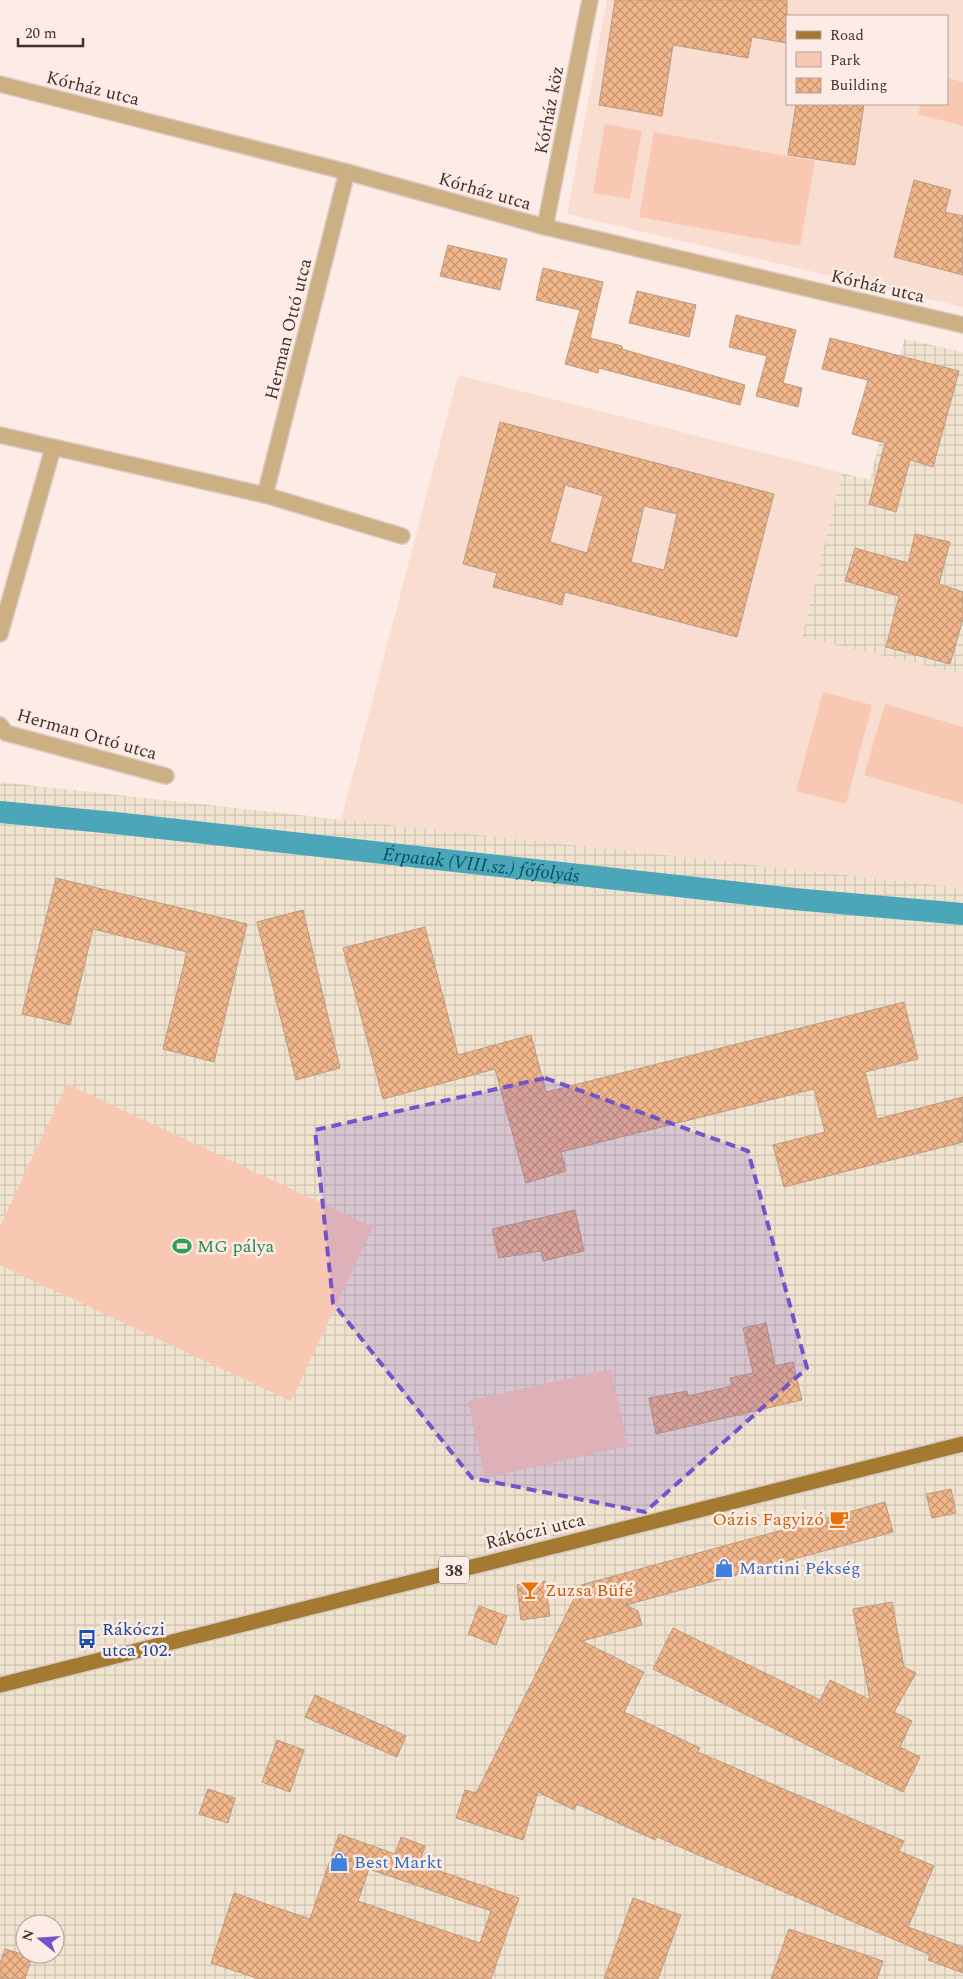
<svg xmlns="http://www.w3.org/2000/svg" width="963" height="1979" viewBox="0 0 963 1979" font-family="Spectral,serif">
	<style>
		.built { fill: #f9ddd0; fill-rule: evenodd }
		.industrial { fill: url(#industrial-grid); fill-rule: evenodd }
		.green { fill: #f9c8b3 }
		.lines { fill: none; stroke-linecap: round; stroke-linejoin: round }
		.canal { stroke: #4ba6ba; stroke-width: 22 }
		.building { fill: url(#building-cross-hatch); stroke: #bb9b84; fill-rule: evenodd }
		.street-casing { stroke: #dacac3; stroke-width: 18 }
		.primary-casing { stroke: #dacac3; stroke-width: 18 }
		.street { stroke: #ccaf83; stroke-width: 15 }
		.primary { stroke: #a47932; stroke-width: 15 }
		.marked { fill: #7452cc; fill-opacity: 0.2; stroke: #7452cc; stroke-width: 4; stroke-dasharray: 10 6; stroke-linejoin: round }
		.labels { text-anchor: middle; stroke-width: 5; stroke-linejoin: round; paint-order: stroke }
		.shield { fill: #fcece5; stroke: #786962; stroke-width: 1 }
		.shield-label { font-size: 16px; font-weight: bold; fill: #40312a }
		.street-label { font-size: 18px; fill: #40312a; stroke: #fcece5 }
		.leisure-label { font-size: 18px; fill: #27864d; stroke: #fcece5; text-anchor: start }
		.food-label { font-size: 18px; fill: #c56008; stroke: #fcece5; text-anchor: end }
		.shop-label { font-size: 18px; fill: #366cbe; stroke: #fcece5; text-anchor: start }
		.transit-label { font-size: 18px; fill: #164399; stroke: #fcece5; text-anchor: start }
		.water-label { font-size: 19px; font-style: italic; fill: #005261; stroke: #fcece5 }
	</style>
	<defs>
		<pattern id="industrial-grid" width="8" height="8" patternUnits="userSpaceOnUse" patternTransform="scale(1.25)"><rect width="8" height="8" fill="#f0e4d0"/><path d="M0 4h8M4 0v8" fill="none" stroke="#cfc4b3"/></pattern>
		<pattern id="building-cross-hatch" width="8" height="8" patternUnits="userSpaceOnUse" patternTransform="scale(1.25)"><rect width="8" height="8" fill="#f2b68b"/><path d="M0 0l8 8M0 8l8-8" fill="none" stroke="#c59572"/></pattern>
	</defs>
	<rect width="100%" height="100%" fill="#fcece5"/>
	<g class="built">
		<path d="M607 0H963V307L567 214ZM787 16H947V104H787Z"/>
		<path d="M458 375 842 473 802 636 963 674V888L341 820Z"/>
	</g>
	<g class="industrial">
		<path d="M904 339 963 352V674L802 637 842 473 870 480Z"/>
		<path d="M0 782 963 888V1979H0ZM25 1924H55V1954H25Z"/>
	</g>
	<g class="green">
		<path d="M947 78 963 82V126L918 114 921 104H947Z"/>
		<path d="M605 124 642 131 630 199 593 193Z"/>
		<path d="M654 132 815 161 800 246 639 217Z"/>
		<path d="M823 692 872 705 846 804 796 791Z"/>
		<path d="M885 704 963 727V804L864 775Z"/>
		<path d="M67 1084 373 1227 291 1401 0 1265V1226Z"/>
		<path d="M611 1369 628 1446 485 1478 468 1401Z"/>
	</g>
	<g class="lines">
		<path class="canal" id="s1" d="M0 812 115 823 794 899 963 914"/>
	</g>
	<g class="building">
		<path d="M615 0H787V43L752 37 748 58 673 45 662 116 599 105Z"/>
		<path d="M796 104H864L855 165 788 155Z"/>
		<path d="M914 180 951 190 945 212 963 216V275L894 257Z"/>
		<path d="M448 245 507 259 500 290 440 276Z"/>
		<path d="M543 268 603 282 590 338 622 346V349L745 385 740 405 599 368 598 373 565 364 580 310 536 300Z"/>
		<path d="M637 291 696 305 689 337 629 323Z"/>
		<path d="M736 315 796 330 783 383 802 388 798 407 756 396 767 356 729 347Z"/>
		<path d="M830 338 959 371 933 467 910 460 896 512 869 504 885 443 852 434 868 380 822 369Z"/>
		<path d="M500 422 774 494 737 637 565 592 562 605 493 587 497 573 463 564ZM565 485 603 496 587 553 550 542ZM644 506 677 514 664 570 631 562Z"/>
		<path d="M915 534 950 542 939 584 963 592V619L950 664 886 647 899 596 845 581 855 548 908 563Z"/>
		<path d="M56 878 247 924 214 1062 163 1049 187 952 93 929 70 1025 22 1014Z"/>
		<path d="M303 910 340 1068 296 1080 257 922Z"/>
		<path d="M425 927 458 1055 531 1035 546 1092 904 1002 918 1059 865 1072 877 1119 963 1097V1142L784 1187 773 1145 825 1132 814 1089 561 1152 566 1171 526 1183 495 1069 383 1099 343 948Z"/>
		<path d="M575 1210 584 1251 543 1261 541 1251 499 1258 492 1229Z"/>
		<path d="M766 1323 775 1366 793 1362 802 1400 656 1434 649 1398 687 1391 688 1396 732 1386 730 1378 753 1373 743 1328Z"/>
		<path d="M951 1489 956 1513 932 1518 926 1494Z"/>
		<path d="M885 1502 893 1532 626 1605 638 1611 642 1625 582 1641 644 1672 624 1712 700 1748 698 1752 904 1841 899 1851 934 1866 908 1927 963 1947V1973L928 1960 930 1955 657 1837 655 1840 577 1804 574 1810 538 1792 523 1840 456 1818 465 1790 476 1793 581 1585Z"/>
		<path d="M545 1581 550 1616 521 1620 517 1585Z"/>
		<path d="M892 1602 904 1667 916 1673 894 1712 912 1721 900 1747 920 1757 903 1792 653 1669 673 1628 820 1700 830 1680 870 1700 853 1609Z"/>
		<path d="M479 1606 507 1616 496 1645 468 1634Z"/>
		<path d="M315 1695 406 1736 397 1757 305 1717Z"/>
		<path d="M277 1740 304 1750 290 1792 262 1782Z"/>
		<path d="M208 1789 235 1798 228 1823 199 1814Z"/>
		<path d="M339 1834 395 1854 401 1837 425 1846 419 1864 519 1898 491 1979H259L211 1963 234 1893 310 1919ZM369 1869 491 1911 480 1943 358 1901Z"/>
		<path d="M633 1898 681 1915 658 1979H604Z"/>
		<path d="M789 1929 883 1961 877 1979H771Z"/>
		<path d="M5 1949 32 1957 25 1979H0V1963Z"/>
	</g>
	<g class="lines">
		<g class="street-casing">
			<g id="street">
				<path d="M0 84 347 172 545 227 963 325"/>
				<path d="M545 227 590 0"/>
				<path d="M0 435 265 495 347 172"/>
				<path d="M265 495 402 536"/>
				<path d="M0 634 53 448"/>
				<path d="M0 725 6 733 166 776"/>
			</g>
		</g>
		<g class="primary-casing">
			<path id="primary" d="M0 1685 963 1444"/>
		</g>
		<use href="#street" class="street"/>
		<use href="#primary" class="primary"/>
	</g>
	<path class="marked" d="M545 1078 748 1151 807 1368 645 1512 472 1478 333 1303 315 1130Z"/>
	<defs>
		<g id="stadium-bare" transform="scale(1.5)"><path d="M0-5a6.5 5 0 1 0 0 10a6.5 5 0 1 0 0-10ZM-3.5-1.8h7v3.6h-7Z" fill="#2e9e5b" stroke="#fcece5" stroke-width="2.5" paint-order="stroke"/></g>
		<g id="cafe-bare" transform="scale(1.5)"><path d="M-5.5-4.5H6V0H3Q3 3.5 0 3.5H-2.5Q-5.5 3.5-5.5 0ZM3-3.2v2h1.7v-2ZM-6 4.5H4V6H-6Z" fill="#e8710a" stroke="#fcece5" stroke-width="2.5" paint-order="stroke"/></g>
		<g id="shop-bare" transform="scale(1.5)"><path d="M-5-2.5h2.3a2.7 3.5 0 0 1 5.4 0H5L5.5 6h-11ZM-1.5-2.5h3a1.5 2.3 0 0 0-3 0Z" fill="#3f7fe0" stroke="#fcece5" stroke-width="2.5" paint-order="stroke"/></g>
		<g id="bar-bare" transform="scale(1.5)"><path d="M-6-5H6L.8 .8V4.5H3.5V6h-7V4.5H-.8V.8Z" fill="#e8710a" stroke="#fcece5" stroke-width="2.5" paint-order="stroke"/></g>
		<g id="bus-bare" transform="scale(1.5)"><path d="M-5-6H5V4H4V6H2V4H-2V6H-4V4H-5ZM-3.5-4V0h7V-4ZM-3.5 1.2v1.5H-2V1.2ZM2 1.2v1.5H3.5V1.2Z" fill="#1a4fb4" stroke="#fcece5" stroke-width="2.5" paint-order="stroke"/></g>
	</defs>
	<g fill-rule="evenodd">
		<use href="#stadium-bare" x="182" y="1246"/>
		<use href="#cafe-bare" x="839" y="1519"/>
		<use href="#shop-bare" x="724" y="1568"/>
		<use href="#bar-bare" x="530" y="1590"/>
		<use href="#bus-bare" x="87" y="1639"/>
		<use href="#shop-bare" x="339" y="1862"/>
	</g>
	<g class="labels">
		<rect class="shield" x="439" y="1556.5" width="30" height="27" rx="4"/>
		<g class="shield-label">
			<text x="454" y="1576">38</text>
		</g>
		<g class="street-label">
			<text transform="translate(93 88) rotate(14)" y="6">Kórház utca</text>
			<text transform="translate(549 110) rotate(-79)" y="6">Kórház köz</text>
			<text transform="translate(485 191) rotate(16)" y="6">Kórház utca</text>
			<text transform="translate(878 286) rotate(13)" y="6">Kórház utca</text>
			<text transform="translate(288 329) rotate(-76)" y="6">Herman Ottó utca</text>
			<text transform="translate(87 734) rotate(16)" y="6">Herman Ottó utca</text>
			<text transform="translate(535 1531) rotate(-14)" y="6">Rákóczi utca</text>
		</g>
		<g class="leisure-label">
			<text x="197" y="1252">MG pálya</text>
		</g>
		<g class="food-label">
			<text x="824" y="1525">Oázis Fagyizó</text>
			<text x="545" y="1596" text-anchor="start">Zuzsa Büfé</text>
		</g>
		<g class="shop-label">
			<text x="739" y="1574">Martini Pékség</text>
			<text x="354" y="1868">Best Markt</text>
		</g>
		<g class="transit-label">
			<text x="102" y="1635">Rákóczi<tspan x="102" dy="21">utca 102.</tspan></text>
		</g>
		<g class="water-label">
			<text dy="7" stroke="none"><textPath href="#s1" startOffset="484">Érpatak (VIII.sz.) főfolyás</textPath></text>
		</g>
	</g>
	<rect x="786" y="15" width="162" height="90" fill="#fcece5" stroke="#b1a19a"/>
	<rect x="796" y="31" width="25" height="8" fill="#a47932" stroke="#b1a19a"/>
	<text x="830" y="40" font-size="15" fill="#40312a">Road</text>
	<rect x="796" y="52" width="25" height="15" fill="#f9c8b3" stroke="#b1a19a"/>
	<text x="830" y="65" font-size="15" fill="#40312a">Park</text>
	<rect x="796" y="78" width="25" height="15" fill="url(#building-cross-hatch)" stroke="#b1a19a"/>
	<text x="830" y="90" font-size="15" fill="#40312a">Building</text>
	<g transform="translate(40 1939) rotate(287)"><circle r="24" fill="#fcece5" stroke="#b1a19a"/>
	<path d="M0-4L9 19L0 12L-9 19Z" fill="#7452cc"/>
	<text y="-8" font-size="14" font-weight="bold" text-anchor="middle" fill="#40312a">N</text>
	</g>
	<path d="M18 38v8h65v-8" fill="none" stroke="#40312a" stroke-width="2.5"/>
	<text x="25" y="38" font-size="15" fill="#40312a" stroke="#fcece5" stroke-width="4" paint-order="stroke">20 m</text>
</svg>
